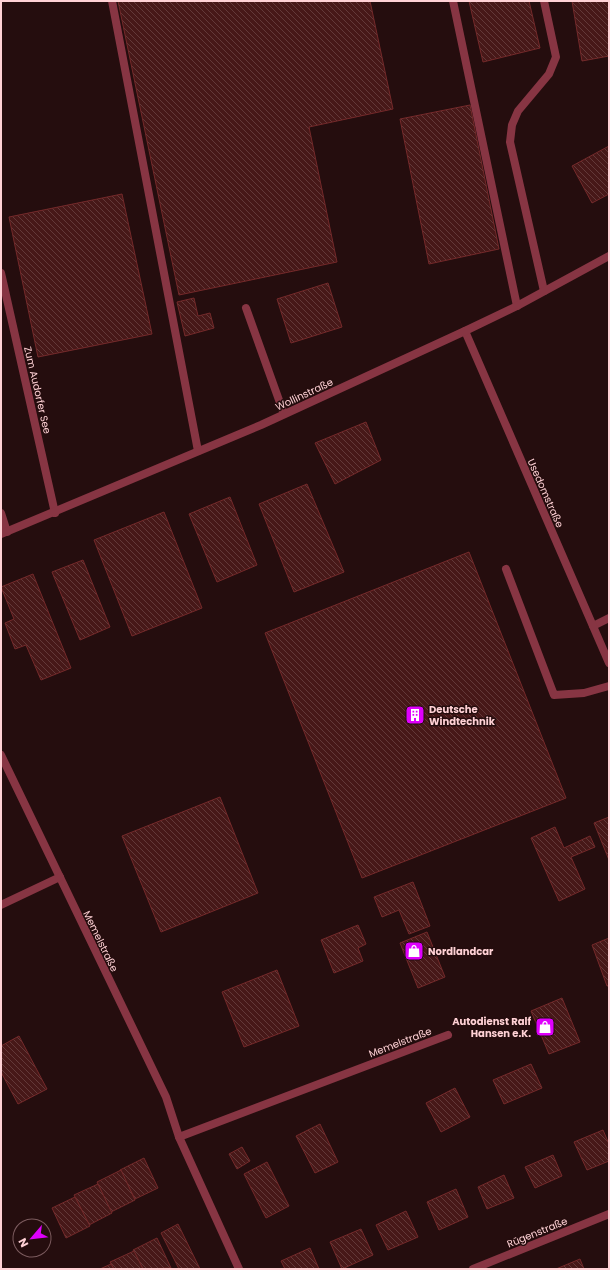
<svg xmlns="http://www.w3.org/2000/svg" width="610" height="1270" viewBox="0 0 610 1270" font-family="Poppins,sans-serif">
	<style>
		.building { fill: url(#building-back-hatch); stroke: #74292a }
		.lines { fill: none; stroke-linecap: round; stroke-linejoin: round }
		.service { stroke: #873543; stroke-width: 8 }
		.minor { stroke: #873543; stroke-width: 8 }
		.tertiary { stroke: #873543; stroke-width: 8 }
		.labels { text-anchor: middle; stroke-width: 3; stroke-linejoin: round; paint-order: stroke }
		.street-label { font-size: 10px; fill: #ffd1d5; stroke: #250d0e }
		.poi-label { font-size: 10px; font-weight: bold; fill: #ffd1d5; stroke: #250d0e; text-anchor: start }
	</style>
	<defs>
		<pattern id="building-back-hatch" width="6" height="6" patternUnits="userSpaceOnUse"><rect width="6" height="6" fill="#471818"/><path d="M-1 5l2 2M0 0l6 6M5-1l2 2" fill="none" stroke="#633939"/></pattern>
	</defs>
	<rect width="100%" height="100%" fill="#250d0e"/>
	<g class="building">
		<path d="M118 1H370L393 109 309 127 337 262 179 295Z"/>
		<path d="M469 1H529L540 48 483 62Z"/>
		<path d="M572 1H609V56L582 61Z"/>
		<path d="M470 105 499 249 429 264 400 119Z"/>
		<path d="M609 146V194L592 203 572 166Z"/>
		<path d="M122 194 152 334 38 357 9 217Z"/>
		<path d="M328 283 342 327 291 343 277 299Z"/>
		<path d="M194 298 198 316 210 313 214 328 185 336 177 302Z"/>
		<path d="M366 422 381 460 335 484 315 443Z"/>
		<path d="M307 484 344 572 294 592 259 504Z"/>
		<path d="M230 497 257 565 217 582 189 514Z"/>
		<path d="M164 512 202 608 132 636 94 540Z"/>
		<path d="M469 552 566 798 362 878 265 633Z"/>
		<path d="M83 560 110 627 80 640 52 572Z"/>
		<path d="M33 574 71 668 41 680 26 645 15 649 5 623 14 619 1 587Z"/>
		<path d="M220 797 258 893 161 932 122 836Z"/>
		<path d="M609 817V860L594 823Z"/>
		<path d="M555 827 564 848 590 836 595 847 571 857 585 889 559 901 531 838Z"/>
		<path d="M413 882 430 926 409 934 399 910 382 917 374 897Z"/>
		<path d="M358 925 366 944 358 948 363 961 334 973 321 940Z"/>
		<path d="M427 932 445 977 418 988 400 943Z"/>
		<path d="M609 938V986H607L592 945Z"/>
		<path d="M277 970 299 1026 244 1047 222 992Z"/>
		<path d="M562 998 580 1042 549 1054 531 1011Z"/>
		<path d="M19 1036 47 1089 18 1104 1 1072V1046Z"/>
		<path d="M531 1064 542 1088 504 1104 493 1080Z"/>
		<path d="M455 1088 470 1117 441 1132 426 1103Z"/>
		<path d="M320 1124 338 1162 315 1173 296 1136Z"/>
		<path d="M603 1130 609 1144V1161L587 1170 574 1142Z"/>
		<path d="M242 1147 250 1161 237 1169 229 1154Z"/>
		<path d="M553 1155 562 1176 535 1188 525 1167Z"/>
		<path d="M144 1158 158 1188 135 1199 120 1170Z"/>
		<path d="M267 1162 289 1206 266 1218 244 1174Z"/>
		<path d="M121 1170 135 1200 111 1212 97 1182Z"/>
		<path d="M504 1175 514 1198 487 1209 478 1187Z"/>
		<path d="M98 1184 112 1213 89 1225 74 1195Z"/>
		<path d="M456 1189 468 1217 439 1230 427 1202Z"/>
		<path d="M75 1197 90 1226 66 1238 52 1208Z"/>
		<path d="M406 1211 418 1237 388 1250 376 1225Z"/>
		<path d="M178 1224 200 1269H179L161 1233Z"/>
		<path d="M361 1229 373 1255 342 1269 330 1242Z"/>
		<path d="M157 1238 171 1268 143 1269 133 1250Z"/>
		<path d="M310 1248 319 1269H285L281 1261Z"/>
		<path d="M134 1251 143 1269H114L110 1262Z"/>
		<path d="M580 1259 584 1269H556Z"/>
		<path d="M111 1264 114 1269H100Z"/>
	</g>
	<g class="lines">
		<g class="service">
			<path d="M112 1 198 451"/>
			<path d="M453 1 517 306"/>
			<path d="M544 291 510 142 512 125 518 111 549 74 556 57 544 1"/>
			<path d="M246 308 284 414"/>
			<path d="M1 513 7 532"/>
			<path d="M506 569 554 695 584 693 609 686"/>
			<path d="M593 626 609 618"/>
		</g>
		<g class="minor">
			<path d="M1 273 55 513"/>
			<path d="M465 331 609 663"/>
			<path d="M1 755 166 1097 179 1137 239 1269"/>
			<path d="M1 905 60 877"/>
			<path d="M179 1137 448 1035"/>
			<path d="M473 1269 609 1214"/>
		</g>
		<path class="tertiary" d="M1 534 261 425 465 331 517 306 609 256"/>
	</g>
	<defs>
		<g id="building-square" transform="scale(1)"><rect x="-9" y="-9" width="18" height="18" rx="4" fill="#df00fc" stroke="#250d0e"/><path d="M-4-6H4V6H1V3H-1V6H-4ZM-2.5-4.3h1.7v1.8h-1.7ZM.8-4.3h1.7v1.8H.8ZM-2.5-1h1.7V.8h-1.7ZM.8-1h1.7V.8H.8Z" fill="#fff"/></g>
		<g id="shop-square" transform="scale(1)"><rect x="-9" y="-9" width="18" height="18" rx="4" fill="#df00fc" stroke="#250d0e"/><path d="M-5-2.5h2.3a2.7 3.5 0 0 1 5.4 0H5L5.5 6h-11ZM-1.5-2.5h3a1.5 2.3 0 0 0-3 0Z" fill="#fff"/></g>
	</defs>
	<g fill-rule="evenodd">
		<use href="#building-square" x="415" y="715"/>
		<use href="#shop-square" x="414" y="951"/>
		<use href="#shop-square" x="545" y="1027"/>
	</g>
	<g class="labels">
		<g class="street-label">
			<text transform="translate(38 390) rotate(77)" y="4">Zum Audorfer See</text>
			<text transform="translate(304 394) rotate(-25)" y="4">Wollinstraße</text>
			<text transform="translate(546 493) rotate(66)" y="4">Usedomstraße</text>
			<text transform="translate(101 941) rotate(64)" y="4">Memelstraße</text>
			<text transform="translate(400 1042) rotate(-21)" y="4">Memelstraße</text>
			<text transform="translate(537 1232) rotate(-22)" y="4">Rügenstraße</text>
		</g>
		<g class="poi-label">
			<text x="429" y="713">Deutsche<tspan x="429" dy="12">Windtechnik</tspan></text>
			<text x="428" y="955">Nordlandcar</text>
			<text x="531" y="1025" text-anchor="end">Autodienst Ralf<tspan x="531" dy="12">Hansen e.K.</tspan></text>
		</g>
	</g>
	<rect width="610" height="1270" fill="none" stroke="#ffd1d5" stroke-width="4"/>
	<g transform="translate(32 1238) rotate(242)"><circle r="19" fill="#250d0e" stroke="#7c5b5e"/>
	<path d="M0-3L7 15L0 10L-7 15Z" fill="#df00fc"/>
	<text y="-6" font-size="11" font-weight="bold" text-anchor="middle" fill="#ffd1d5">N</text>
	</g>
</svg>
